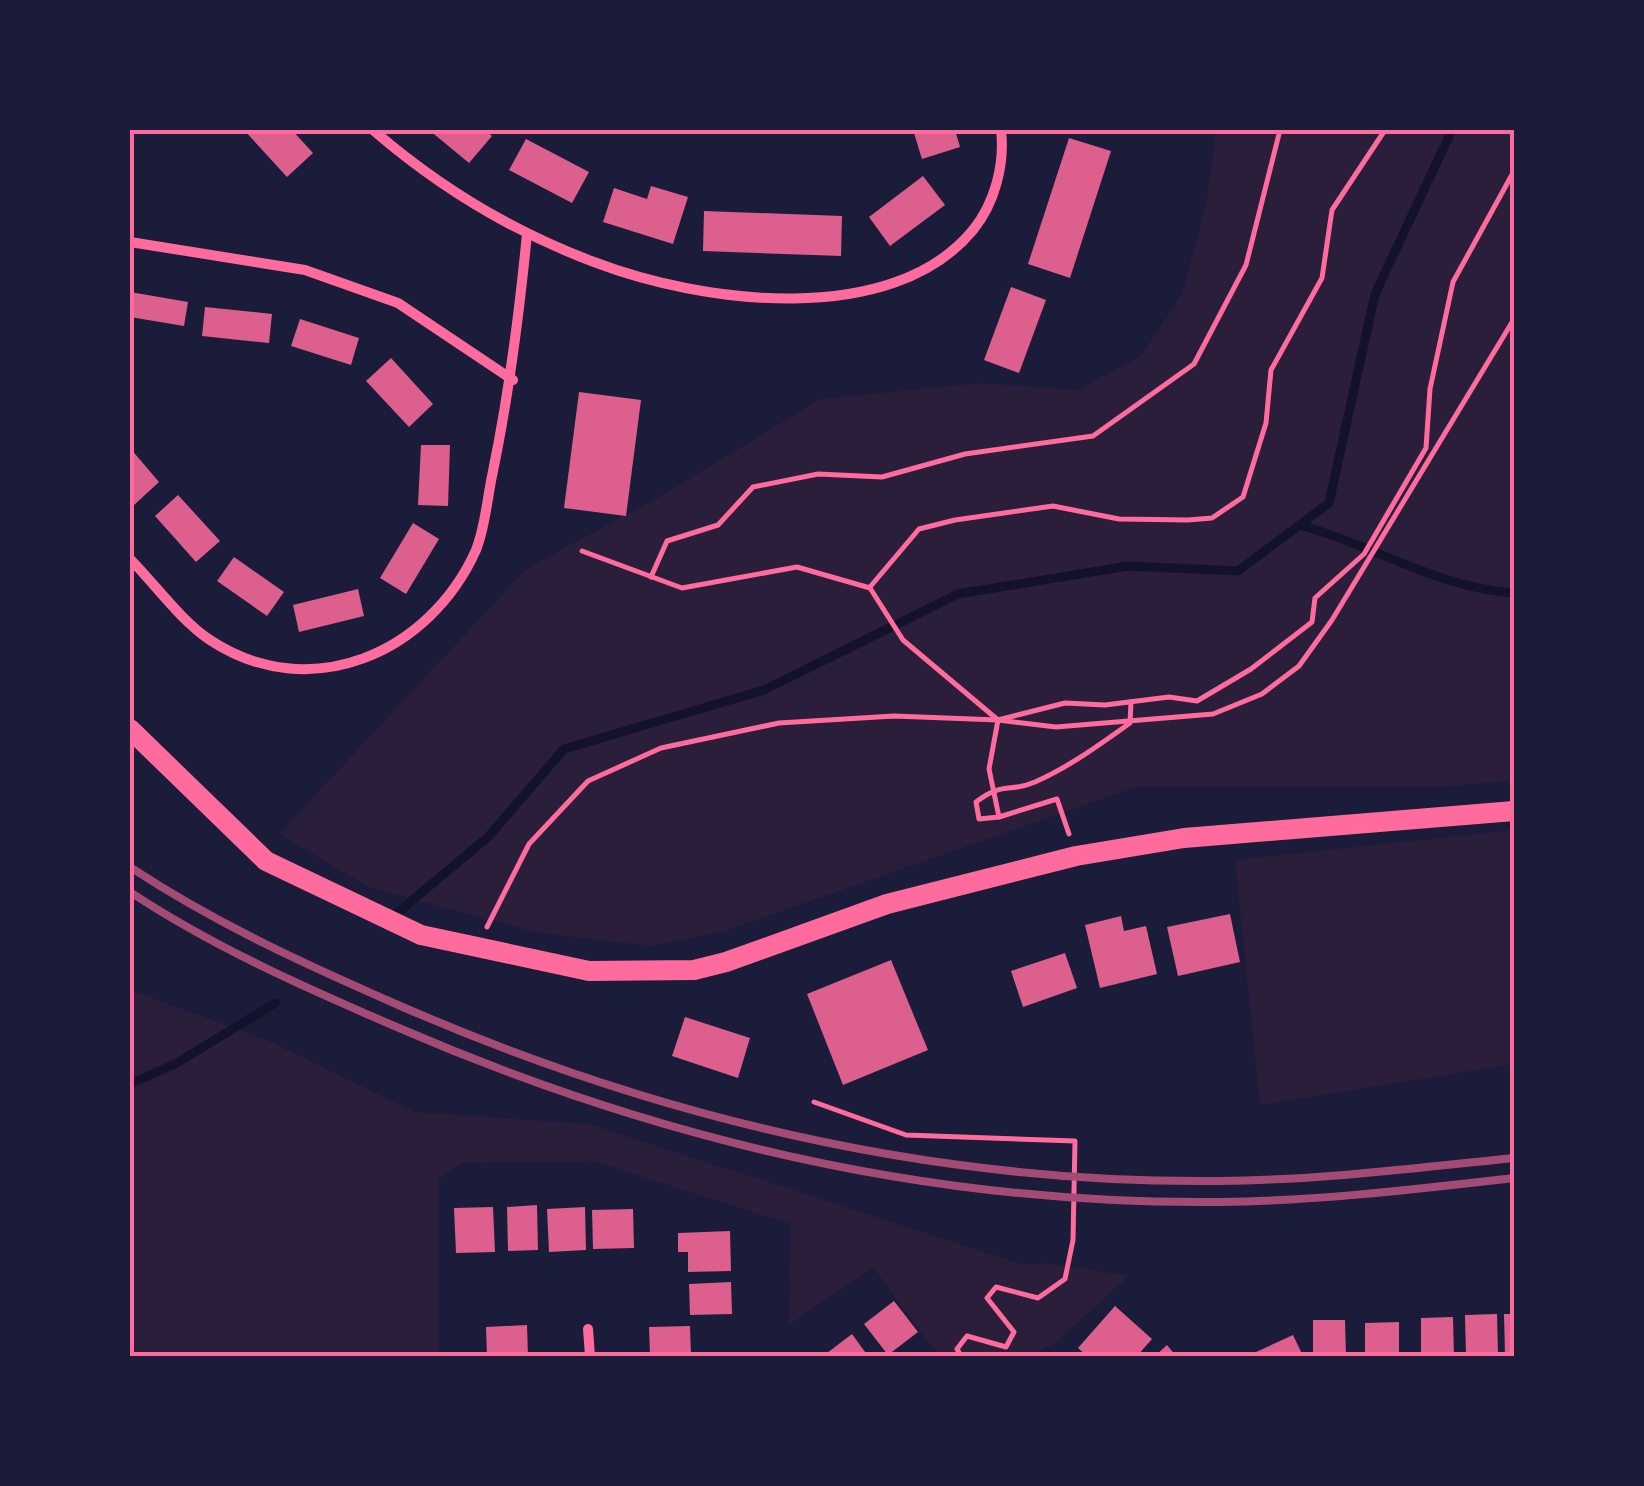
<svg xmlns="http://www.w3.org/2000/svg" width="1644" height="1486" viewBox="0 0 1644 1486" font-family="'Golos Text',sans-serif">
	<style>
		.green { fill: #2a1e3b }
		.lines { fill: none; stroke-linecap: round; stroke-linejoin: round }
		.stream { stroke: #12122b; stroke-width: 9 }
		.building { fill: #dd5f8e }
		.path { stroke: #ff6b9d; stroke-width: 5 }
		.minor { stroke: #ff6b9d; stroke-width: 10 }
		.secondary { stroke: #ff6b9d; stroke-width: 20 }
		.rail { stroke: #a44b75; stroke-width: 8 }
		.neatline { fill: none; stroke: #ff6b9d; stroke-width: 4 }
	</style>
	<rect width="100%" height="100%" fill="#1b1b3a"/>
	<g class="green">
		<path d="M1216 130H1514V780L1444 787H1136L725 931 651 946 535 932 369 887 279 834 526 569 668 492 820 399 981 383 1078 390 1141 356 1182 294 1206 206Z"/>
		<path d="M1514 830V1064L1260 1105 1235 860Z"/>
		<path d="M130 990 267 1040 415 1112 589 1124 1021 1264 1047 1263 1129 1276 1054 1344 1028 1356H939L873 1267 789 1325 790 1224 594 1161 463 1163 438 1179V1356H130Z"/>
	</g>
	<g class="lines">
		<g class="stream">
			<path d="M1300 525C1373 545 1438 588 1514 593"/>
			<path d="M397 913 488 837 564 749 764 690 958 594 1128 566 1238 571 1329 503 1375 294 1452 130"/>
			<path d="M130 1084 177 1063 275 1003"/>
		</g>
	</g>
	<g class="building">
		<path d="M244 130H292L313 153 287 177Z"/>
		<path d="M429 130H485L492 136 469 163Z"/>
		<path d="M913 130H955L960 147 922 159Z"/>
		<path d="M1069 138 1111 151 1070 278 1028 264Z"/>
		<path d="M526 139 589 172 572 203 509 170Z"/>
		<path d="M923 176 945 205 890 246 869 217Z"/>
		<path d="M651 186 688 197 673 244 603 222 614 188 647 199Z"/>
		<path d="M704 211 842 216 841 256 703 251Z"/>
		<path d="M1011 287 1046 300 1019 373 984 360Z"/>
		<path d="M130 292 188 302 184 326 130 317Z"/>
		<path d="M205 307 272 314 269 343 202 336Z"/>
		<path d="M300 319 359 338 351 365 291 346Z"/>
		<path d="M391 358 433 404 409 427 366 381Z"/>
		<path d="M579 392 641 400 626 516 564 508Z"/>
		<path d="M421 445H450L448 506 418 505Z"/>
		<path d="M130 448 159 482 133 506 130 503Z"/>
		<path d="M178 495 220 541 196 562 155 516Z"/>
		<path d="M413 523 439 539 406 594 380 578Z"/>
		<path d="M234 557 284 592 267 616 217 581Z"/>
		<path d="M358 589 364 616 299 632 293 605Z"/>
		<path d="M1230 914 1240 962 1178 976 1167 927Z"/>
		<path d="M1121 916 1124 931 1146 926 1157 974 1100 988 1085 925Z"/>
		<path d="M1065 953 1077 988 1023 1007 1011 971Z"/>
		<path d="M891 960 928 1050 843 1085 807 994Z"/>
		<path d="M685 1017 750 1038 738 1078 672 1056Z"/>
		<path d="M537 1205 538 1250 508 1251 507 1207Z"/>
		<path d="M493 1207 495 1252 456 1253 454 1208Z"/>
		<path d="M585 1207 586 1250 549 1252 547 1209Z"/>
		<path d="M633 1209 634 1248 593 1249 592 1210Z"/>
		<path d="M730 1231 731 1271 688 1272V1252H678V1233Z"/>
		<path d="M731 1282 732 1314 690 1315 689 1284Z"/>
		<path d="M894 1301 918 1332 888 1355 864 1324Z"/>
		<path d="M1115 1306 1152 1339 1137 1356H1087L1078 1348Z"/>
		<path d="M1497 1314 1498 1355 1466 1356 1465 1315Z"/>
		<path d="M1504 1314H1514V1356H1505Z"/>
		<path d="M1453 1317 1454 1356H1421V1318Z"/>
		<path d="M1313 1320H1345L1346 1356H1313Z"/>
		<path d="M1399 1322V1356H1365V1323Z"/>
		<path d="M527 1325 528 1356H487L486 1327Z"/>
		<path d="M690 1326 691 1356H650L649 1327Z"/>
		<path d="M852 1334 868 1356H823Z"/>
		<path d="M1293 1335 1303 1356H1257L1256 1352Z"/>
		<path d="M1167 1345 1176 1356H1155Z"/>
	</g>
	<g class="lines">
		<g class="path">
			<path d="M582 551 682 588 797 567 870 588 903 640 998 720 1056 727 1213 714 1262 694 1299 666 1332 620 1514 319"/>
			<path d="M651 577 667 541 718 525 753 487 818 474 882 477 965 454 1093 436 1194 364 1246 265 1280 130"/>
			<path d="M870 587 919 529 955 520 1053 506 1119 519 1188 520 1212 518 1243 497 1266 423 1271 370 1322 278 1332 210 1385 130"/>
			<path d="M998 720 989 769 999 817 1057 799 1069 834"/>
			<path d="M999 817 979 819 976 802C1003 781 1010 793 1035 782 1069 767 1099 745 1130 723L1131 702"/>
			<path d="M487 927 529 844 588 781 661 748 779 723 894 716 998 720 1065 703 1105 705 1169 697 1197 701 1251 669 1312 622 1315 598 1364 554 1426 448 1430 389 1453 282 1514 171"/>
			<path d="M814 1102 906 1135 1075 1141 1073 1240 1065 1279 1038 1298 996 1287 987 1298 1014 1332 1006 1347 967 1336 957 1349 961 1356"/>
		</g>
		<g class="minor">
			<path d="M373 130C440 188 511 231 594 262 701 303 892 329 973 230 995 203 1005 164 1001 130"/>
			<path d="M130 242 305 270 398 303 513 380"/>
			<path d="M130 559C155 584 181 621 210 640 310 706 430 653 476 550 485 528 487 500 492 476 509 395 519 316 527 234"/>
			<path d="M588 1329 590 1356"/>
		</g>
		<path class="secondary" d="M130 729 266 861 421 935 589 971 694 970 726 962 887 904 1076 856 1184 838 1514 811"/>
		<g class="rail">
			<path d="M130 867C218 925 309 966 405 1008 664 1120 937 1184 1220 1181 1318 1180 1417 1168 1514 1158"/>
			<path d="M130 892C215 948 306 988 399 1028 660 1141 935 1205 1220 1202 1318 1201 1417 1189 1514 1178"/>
		</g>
	</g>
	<rect width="1644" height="1486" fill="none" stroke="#1b1b3a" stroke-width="265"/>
	<rect x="132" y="132" width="1380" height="1222" class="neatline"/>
</svg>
